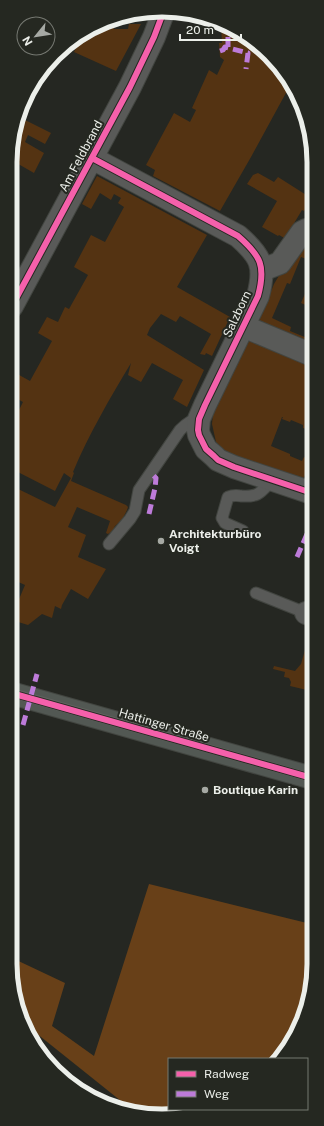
<svg xmlns="http://www.w3.org/2000/svg" width="324" height="1126" viewBox="0 0 324 1126" font-family="'Public Sans',sans-serif">
	<style>
		.green { fill: #543312 }
		.forest { fill: #684018 }
		.lines { fill: none; stroke-linecap: round; stroke-linejoin: round }
		.lane-casing { stroke: #424540; stroke-width: 13 }
		.street-casing { stroke: #424540; stroke-width: 24 }
		.secondary-casing { stroke: #424540; stroke-width: 24 }
		.lane { stroke: #595a58; stroke-width: 11 }
		.street { stroke: #595a58; stroke-width: 22 }
		.secondary { stroke: #525853; stroke-width: 22 }
		.tram { stroke: #60625e; stroke-width: 1 }
		.quiet { stroke: #bd7bd9; stroke-width: 5; stroke-dasharray: 10 5; stroke-linecap: butt }
		.cycleway-casing { stroke: #252821; stroke-width: 8 }
		.cycleway { stroke: #f560ab; stroke-width: 6 }
		.poi-dot { fill: #a6a9a4; stroke: #252821; stroke-width: 1.5 }
		.labels { text-anchor: middle; stroke-width: 4; stroke-linejoin: round; paint-order: stroke }
		.street-label { font-size: 12px; fill: #ecefea; stroke: #252821 }
		.poi-label { font-size: 12px; font-weight: bold; fill: #ecefea; stroke: #252821; text-anchor: start }
		.rim { fill: none; stroke: #ecefea; stroke-width: 5 }
	</style>
	<rect width="100%" height="100%" fill="#252722"/>
	<g class="green">
		<path d="M129 24H141L116 71 74 52 82 36V34L102 25H114V29H128Z"/>
		<path d="M221 24 238 30 263 49 262 55 271 57 293 87 291 91H287L251 157 220 211 153 176 155 170 146 165 174 113 190 122 196 110 192 108 209 70 217 75 224 60 220 57 219 43H222Z"/>
		<path d="M19 117 51 133 45 144 28 135 25 142 44 153 34 173 13 161V133Z"/>
		<path d="M258 173 274 182 278 177 311 198 304 211 302 210 290 230 286 239 279 235 278 236 262 227 277 201 247 184 253 175Z"/>
		<path d="M97 176 207 235 177 287 230 317 212 356 206 353 205 355 200 354 211 334 180 316 176 322 161 314 150 328 147 335 204 370 187 407 173 399 183 380 152 363 141 382 128 375 131 363C110 398 89 434 73 472L74 473 71 481 126 505 128 507 127 510 122 520 115 526 113 531 108 534 106 533 110 521 77 507 68 527 86 535 78 557 106 569 88 599 71 589 62 605 61 609 55 606 52 618 42 614 28 625 15 621 17 604 25 585 14 580 11 587 12 486 55 507 71 478 64 473 55 491 12 469V409L18 412 23 402 12 396V371L30 381 52 341 38 333 47 317 58 322 65 307 69 309 88 275 74 267 91 235 105 242 124 207 118 203 121 198 114 194 111 200 100 193 91 209 82 204Z"/>
		<path d="M313 237V252L309 260 301 257 290 284 287 283 272 318 291 327 290 331 312 340 311 343 257 326 274 284 293 252Z"/>
		<path d="M312 278V308L301 303Z"/>
		<path d="M249 336 312 362V431L303 428V425L291 420 290 422 282 419 283 417H282L271 446 290 454V456L302 461 304 457 312 461 303 479 275 471 226 452 216 442 212 424 213 413 246 346Z"/>
		<path d="M311 629 312 689 311 691 290 686 291 682 289 678 284 677 285 672 273 669 274 666 295 671 301 664Z"/>
	</g>
	<path class="forest" d="M149 884 311 924V993L294 1040 277 1059H169V1109H205L202 1111 152 1116 146 1114 126 1105 21 1021 10 964V957L65 983 52 1026 94 1056Z"/>
	<g class="lines">
		<g class="lane-casing">
			<g id="lane">
				<path d="M243 531 225 523 222 518 228 497C233 495 236 495 241 496 259 497 260 493 272 480"/>
				<path d="M109 544 130 519 135 511 139 490 180 430C185 425 192 419 199 419"/>
				<path d="M256 593 306 613"/>
			</g>
		</g>
		<g class="street-casing">
			<g id="street">
				<path d="M92 158 238 236C261 256 266 266 258 296L205 405 199 419 198 430 199 435 206 449 214 456 218 460 234 467 312 493"/>
				<path d="M262 270 280 263 302 232 306 230 313 228"/>
				<path d="M12 306 130 87 154 37 163 13"/>
				<path d="M243 326 312 355"/>
				<path d="M306 613 312 615"/>
			</g>
		</g>
		<g class="secondary-casing">
			<path id="secondary" d="M11 693 312 778"/>
		</g>
		<use href="#lane" class="lane"/>
		<use href="#street" class="street"/>
		<use href="#secondary" class="secondary"/>
		<g class="tram">
			<path d="M11 688 312 774"/>
			<path d="M11 697 312 782"/>
		</g>
		<g class="quiet">
			<path d="M228 47V27"/>
			<path d="M220 51 223 50 225 47 248 53 246 69"/>
			<path d="M312 510 310 509 312 503"/>
			<path d="M149 514 155 488 156 478 151 473"/>
			<path d="M297 557 308 532 309 519 312 512"/>
			<path d="M23 725 37 674"/>
		</g>
		<g class="cycleway-casing">
			<g id="cycleway">
				<path d="M92 158 238 236C261 256 266 266 258 296L205 405 199 419 198 430 199 435 206 449 214 456 218 460 234 467 312 493"/>
				<path d="M12 306 130 87 154 37 163 13"/>
				<path d="M11 693 312 778"/>
			</g>
		</g>
		<use href="#cycleway" class="cycleway"/>
	</g>
	<g class="poi-dot">
		<circle cx="161" cy="541" r="4"/>
		<circle cx="205" cy="790" r="4"/>
	</g>
	<g class="labels">
		<g class="street-label">
			<text transform="translate(81 156) rotate(-62)" y="4">Am Feldbrand</text>
			<text transform="translate(237 314) rotate(-65)" y="4">Salzborn</text>
			<text transform="translate(164 725) rotate(16)" y="4">Hattinger Straße</text>
		</g>
		<g class="poi-label">
			<text x="169" y="538">Architekturbüro<tspan x="169" dy="14">Voigt</tspan></text>
			<text x="213" y="794">Boutique Karin</text>
		</g>
	</g>
	<path d="M0 0H324V1126H0ZM162 17H162A145 145 0 0 1 307 162V964A145 145 0 0 1 162 1109H162A145 145 0 0 1 17 964V162A145 145 0 0 1 162 17Z" fill="#252821" fill-rule="evenodd"/>
	<path class="rim" d="M162 17H162A145 145 0 0 1 307 162V964A145 145 0 0 1 162 1109H162A145 145 0 0 1 17 964V162A145 145 0 0 1 162 17Z"/>
	<rect x="168" y="1058" width="140" height="52" fill="#252821" stroke="#757871"/>
	<rect x="176" y="1071" width="20" height="6" fill="#f560ab" stroke="#757871"/>
	<text x="204" y="1078" font-size="12" fill="#ecefea">Radweg</text>
	<rect x="176" y="1091" width="20" height="6" fill="#bd7bd9" stroke="#757871"/>
	<text x="204" y="1098" font-size="12" fill="#ecefea">Weg</text>
	<g transform="translate(36 36) rotate(240)"><circle r="19" fill="#252821" stroke="#757871"/>
	<path d="M0-3L7 15L0 10L-7 15Z" fill="#a6a9a4"/>
	<text y="-6" font-size="11" font-weight="bold" text-anchor="middle" fill="#ecefea">N</text>
	</g>
	<path d="M180 34v6h61v-6" fill="none" stroke="#ecefea" stroke-width="2"/>
	<text x="186" y="34" font-size="12" fill="#ecefea" stroke="#252821" stroke-width="3" paint-order="stroke">20 m</text>
</svg>
